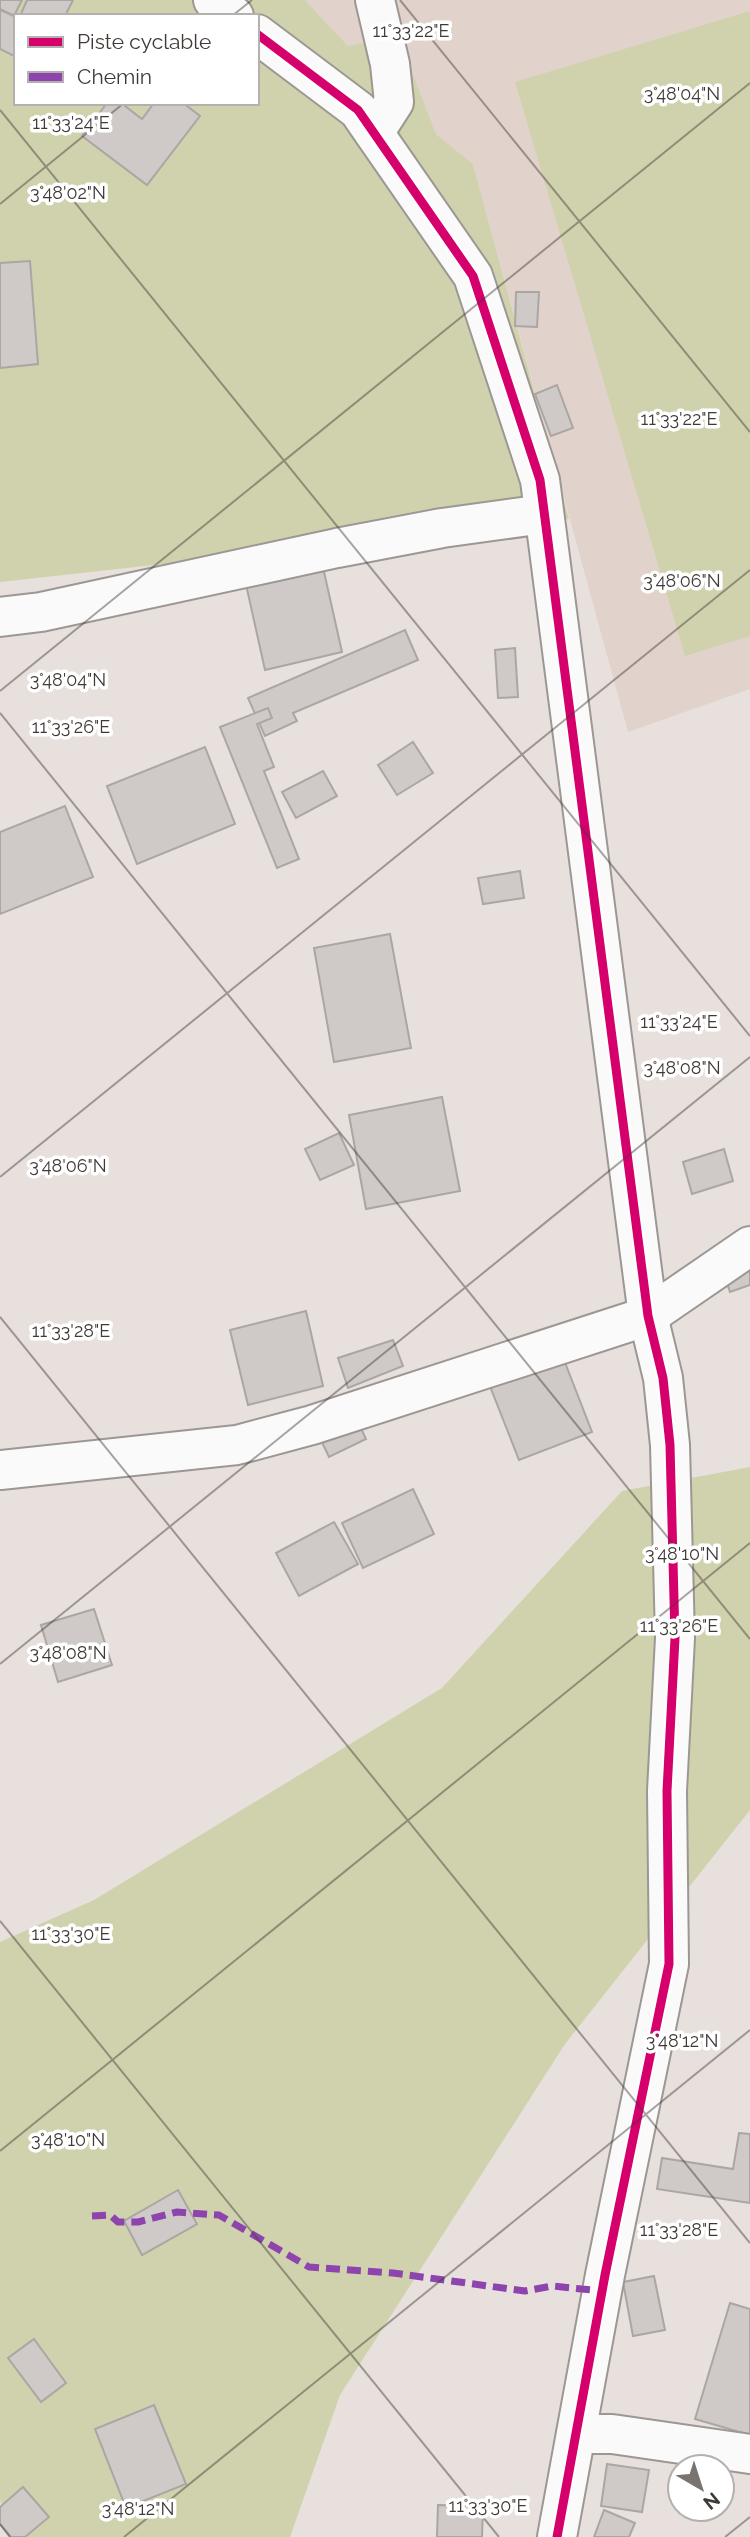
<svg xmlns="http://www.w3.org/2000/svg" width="750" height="2537" viewBox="0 0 750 2537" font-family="Raleway,sans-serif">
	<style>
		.built { fill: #e1d3cb }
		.green { fill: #d0d2ad; fill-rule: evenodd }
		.building { fill: #cfcac7; stroke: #aba6a3; stroke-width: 2 }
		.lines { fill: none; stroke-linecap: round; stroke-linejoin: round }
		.minor-casing { stroke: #9d9794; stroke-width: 42 }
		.minor { stroke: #fbfafa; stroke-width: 38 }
		.quiet { stroke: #8e44ad; stroke-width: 7; stroke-dasharray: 14 7; stroke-linecap: butt }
		.cycleway-casing { stroke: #fff; stroke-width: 13 }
		.cycleway { stroke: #d6006c; stroke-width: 9 }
		.ticks { fill: none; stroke: #403a37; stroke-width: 2; stroke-opacity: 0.45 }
		.ticks-label { font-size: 18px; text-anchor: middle; fill: #403a37; stroke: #fff; stroke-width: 7; stroke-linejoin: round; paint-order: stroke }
	</style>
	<rect width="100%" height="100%" fill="#e7e0dc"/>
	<path class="built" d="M305 0H750V689L628 732 473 164 436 134 398 35 348 46Z"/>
	<g class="green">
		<path d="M0 0H305L348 46 398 35 436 134 473 164 569 519 0 582ZM16 16H257V103H16Z"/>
		<path d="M750 11V636L685 656 515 82Z"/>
		<path d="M750 1467V1810L565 2044 340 2395 290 2537H15L0 2500V1942L94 1900 442 1688 622 1491Z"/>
	</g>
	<g class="building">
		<path d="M0 0H22L14 16 0 9Z"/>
		<path d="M27 0H73L65 16H20Z"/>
		<path d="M0 10 16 17V57L0 49Z"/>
		<path d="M107 103H121L142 119 154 103H183L200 116 147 185 82 136Z"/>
		<path d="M30 261 38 364 0 368V263Z"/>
		<path d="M516 292H539L537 327 515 326Z"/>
		<path d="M557 385 573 428 551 436 535 394Z"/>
		<path d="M322 563 342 652 265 670 245 580Z"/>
		<path d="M405 630 418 660 293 713 297 721 265 736 248 698Z"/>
		<path d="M515 648 518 697 498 698 495 650Z"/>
		<path d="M268 708 272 718 257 724 274 767 264 771 299 859 277 868 220 727Z"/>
		<path d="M413 742 433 773 397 795 378 765Z"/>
		<path d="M205 747 235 824 137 864 107 786Z"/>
		<path d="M323 771 337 796 296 818 282 792Z"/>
		<path d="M65 806 93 877 0 914V832Z"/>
		<path d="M520 871 524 898 483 904 478 878Z"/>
		<path d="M390 934 411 1048 334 1062 314 948Z"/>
		<path d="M442 1097 460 1191 366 1209 349 1115Z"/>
		<path d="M339 1133 354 1165 320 1180 305 1149Z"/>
		<path d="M724 1149 733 1181 692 1194 683 1162Z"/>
		<path d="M750 1246V1285L730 1292 718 1257Z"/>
		<path d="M306 1311 323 1386 248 1405 230 1330Z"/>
		<path d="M393 1340 403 1366 348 1388 338 1358Z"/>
		<path d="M557 1342 592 1432 519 1460 484 1371Z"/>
		<path d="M353 1411 366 1439 329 1457 316 1430Z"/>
		<path d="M413 1489 434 1534 363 1568 342 1523Z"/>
		<path d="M334 1522 358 1564 299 1596 276 1553Z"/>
		<path d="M94 1609 112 1665 58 1682 41 1625Z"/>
		<path d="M739 2133 750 2134V2203L657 2189 662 2158 733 2169Z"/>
		<path d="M178 2190 197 2224 142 2255 124 2221Z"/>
		<path d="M654 2276 665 2330 633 2336 623 2282Z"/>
		<path d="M730 2303 750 2309V2435L695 2419Z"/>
		<path d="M34 2339 66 2383 41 2402 8 2358Z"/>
		<path d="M154 2405 186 2484 126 2508 95 2429Z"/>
		<path d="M607 2464 649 2470 642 2512 601 2506Z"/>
		<path d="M23 2487 49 2517 25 2537H11L0 2524V2507Z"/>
		<path d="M438 2505 483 2506 482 2537H437Z"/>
		<path d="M604 2510 635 2523 629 2537H594Z"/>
	</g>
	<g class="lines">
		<g class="minor-casing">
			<g id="minor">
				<path d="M213 0 234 16"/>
				<path d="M257 34 358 110 473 276 540 480 648 1316 663 1378 670 1445 675 1638 667 1791 669 1964 605 2275 557 2537"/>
				<path d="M374 133 394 102 390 64 375 0"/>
				<path d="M0 617 41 612 337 548 442 528 544 514"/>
				<path d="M0 1470 237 1445 312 1425 648 1316 750 1246"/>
				<path d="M576 2434H612L750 2454"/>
			</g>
		</g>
		<use href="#minor" class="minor"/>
		<path class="quiet" d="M92 2216 110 2215 118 2222H138L177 2212 219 2215 309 2267 393 2273 525 2291 552 2286 602 2291"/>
		<g class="cycleway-casing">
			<path id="cycleway" d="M257 34 358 110 473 276 540 480 648 1316 663 1378 670 1445 675 1638 667 1791 669 1964 605 2275 557 2537"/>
		</g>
		<use href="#cycleway" class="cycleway"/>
	</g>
	<path class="ticks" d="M400 0 750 432M232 16 252 0M0 110 750 1036M0 204 124 103M0 691 750 83M0 713 750 1639M0 1177 750 570M0 1317 750 2243M0 1664 750 1057M0 1921 499 2537M0 2151 750 1543M0 2524 10 2537M124 2537 750 2030M725 2537 750 2517"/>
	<g class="ticks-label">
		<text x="411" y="37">11°33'22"E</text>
		<text x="682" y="100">3°48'04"N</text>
		<text x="71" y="129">11°33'24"E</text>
		<text x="68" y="199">3°48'02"N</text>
		<text x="679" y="425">11°33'22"E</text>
		<text x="682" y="587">3°48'06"N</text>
		<text x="68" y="686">3°48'04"N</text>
		<text x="71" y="733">11°33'26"E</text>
		<text x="679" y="1028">11°33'24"E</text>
		<text x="682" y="1074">3°48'08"N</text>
		<text x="68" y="1172">3°48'06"N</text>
		<text x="71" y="1337">11°33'28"E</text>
		<text x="682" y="1560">3°48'10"N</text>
		<text x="679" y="1632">11°33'26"E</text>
		<text x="68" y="1659">3°48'08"N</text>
		<text x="71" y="1940">11°33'30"E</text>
		<text x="682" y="2047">3°48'12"N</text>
		<text x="68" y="2146">3°48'10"N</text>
		<text x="679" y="2236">11°33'28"E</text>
		<text x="488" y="2512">11°33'30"E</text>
		<text x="138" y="2515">3°48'12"N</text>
	</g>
	<rect x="14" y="14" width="245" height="91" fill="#ffffff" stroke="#b3b0af" stroke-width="2"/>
	<rect x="28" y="37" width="35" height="10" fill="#d6006c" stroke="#b3b0af" stroke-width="2"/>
	<text x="77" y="49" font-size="21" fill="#403a37">Piste cyclable</text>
	<rect x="28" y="72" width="35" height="10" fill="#8e44ad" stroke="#b3b0af" stroke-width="2"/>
	<text x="77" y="84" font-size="21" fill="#403a37">Chemin</text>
	<g transform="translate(701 2488) rotate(141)"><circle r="33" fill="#ffffff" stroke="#b3b0af" stroke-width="2"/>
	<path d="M0-5L12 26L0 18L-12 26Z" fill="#7a7471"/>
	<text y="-10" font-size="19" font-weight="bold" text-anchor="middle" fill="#403a37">N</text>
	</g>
</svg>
